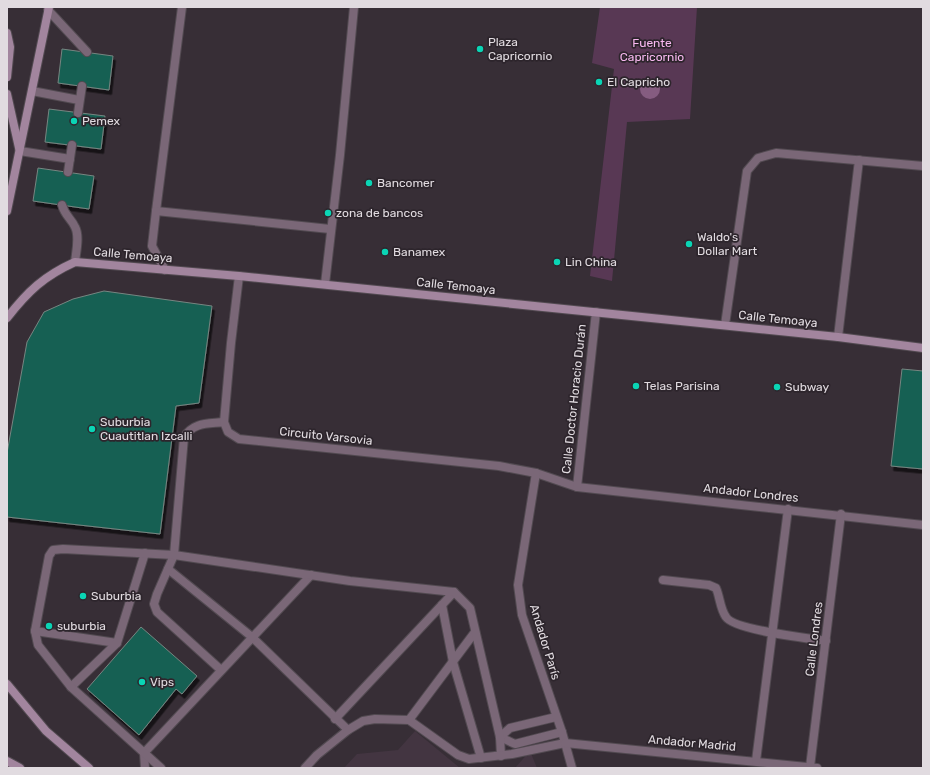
<svg xmlns="http://www.w3.org/2000/svg" width="930" height="775" viewBox="0 0 930 775" font-family="Rubik,sans-serif">
	<style>
		.built { fill: #433541 }
		.green { fill: #583854 }
		.water { fill: #855c80 }
		.building { fill: #186153; stroke: #768581; filter: url(#shadow) }
		.lines { fill: none; stroke-linecap: round; stroke-linejoin: round }
		.lane-casing { stroke: #524a51; stroke-width: 10 }
		.street-casing { stroke: #524a51; stroke-width: 10 }
		.secondary-casing { stroke: #524a51; stroke-width: 10 }
		.lane { stroke: #7a6777; stroke-width: 8 }
		.street { stroke: #7a6777; stroke-width: 8 }
		.secondary { stroke: #a2859e; stroke-width: 8 }
		.poi-dot { fill: #0ad5b5; stroke: #2d252c; stroke-width: 1.5 }
		.labels { text-anchor: middle; stroke-width: 3.5; stroke-linejoin: round; paint-order: stroke }
		.poi-label { font-size: 12px; fill: #e1dbe0; stroke: #2d252c; text-anchor: start }
		.park-label { font-size: 12px; fill: #f9b9f1; stroke: #2d252c }
		.street-label { font-size: 12px; fill: #e1dbe0; stroke: #2d252c }
	</style>
	<defs>
		<filter id="shadow"><feDropShadow dx="2.5" dy="4.5" stdDeviation="0" flood-color="#0009"/></filter>
	</defs>
	<rect width="100%" height="100%" fill="#372e36"/>
	<g class="built">
		<path d="M415 731 460 768H344L357 754 398 750Z"/>
		<path d="M530 751 537 768H515Z"/>
	</g>
	<path class="green" d="M600 7H697L690 119 627 122 612 281 590 276 614 69 592 63Z"/>
	<circle class="water" cx="650" cy="89" r="10"/>
	<g class="building">
		<path d="M62 49 113 56 109 90 58 83Z"/>
		<path d="M49 109 105 116 101 149 45 142Z"/>
		<path d="M38 168 94 176 89 209 33 201Z"/>
		<path d="M104 291 212 306 199 403 176 406 160 534 7 517V453L27 342 44 312 73 299Z"/>
		<path d="M902 369 923 371V469L891 466Z"/>
		<path d="M141 627 197 676 182 694 176 689 139 735 87 689Z"/>
	</g>
	<g class="lines">
		<g class="lane-casing">
			<g id="lane">
				<path d="M182 7 156 211 330 229"/>
				<path d="M48 10 87 52"/>
				<path d="M32 91 79 100"/>
				<path d="M78 113 82 86"/>
				<path d="M20 151 70 159"/>
				<path d="M68 172 72 145"/>
				<path d="M62 205C65 216 71 218 75 227 80 236 76 252 75 262"/>
				<path d="M156 211 152 246 165 270"/>
				<path d="M325 284 340 155 354 7"/>
				<path d="M725 325 747 171 758 158 776 153 923 166"/>
				<path d="M838 337 859 160"/>
				<path d="M168 569 252 637 348 730"/>
				<path d="M663 580 709 585 716 588C720 597 720 609 726 617 734 630 807 638 826 641"/>
				<path d="M442 605 453 662 481 758"/>
				<path d="M35 631 117 643"/>
				<path d="M221 670 157 612 154 604 157 594 174 555 184 437C194 422 207 424 224 422"/>
				<path d="M71 687 117 643 145 553"/>
				<path d="M335 719 454 592"/>
				<path d="M409 720 475 632"/>
				<path d="M500 737 515 744 562 732"/>
				<path d="M500 737 510 728 556 717"/>
				<path d="M145 768 144 753 311 575"/>
				<path d="M161 768 71 687 38 645 35 631 49 556 53 550 63 549 174 555 350 581 454 592 470 608 500 737 501 756"/>
				<path d="M305 768 317 755 348 730 363 721 375 719 409 720 458 755 469 759 512 754 565 743"/>
			</g>
		</g>
		<g class="street-casing">
			<g id="street">
				<path d="M239 276 231 343 224 422 228 432 239 439 499 466 536 473 577 487 923 525"/>
				<path d="M536 473 518 585 522 615 562 732 572 768"/>
				<path d="M577 487 596 312"/>
				<path d="M565 743 817 768"/>
				<path d="M756 761 788 509"/>
				<path d="M810 767 841 514"/>
			</g>
		</g>
		<g class="secondary-casing">
			<g id="secondary">
				<path d="M7 33 10 47 7 77"/>
				<path d="M7 94 19 148"/>
				<path d="M7 211 49 7"/>
				<path d="M7 318C28 291 44 276 75 262L239 276 838 337 923 348"/>
				<path d="M7 684 46 731 89 768"/>
				<path d="M7 761 20 768"/>
			</g>
		</g>
		<use href="#lane" class="lane"/>
		<use href="#street" class="street"/>
		<use href="#secondary" class="secondary"/>
	</g>
	<g class="poi-dot">
		<circle cx="480" cy="49" r="4"/>
		<circle cx="599" cy="82" r="4"/>
		<circle cx="74" cy="121" r="4"/>
		<circle cx="369" cy="183" r="4"/>
		<circle cx="328" cy="213" r="4"/>
		<circle cx="689" cy="244" r="4"/>
		<circle cx="385" cy="252" r="4"/>
		<circle cx="557" cy="262" r="4"/>
		<circle cx="636" cy="386" r="4"/>
		<circle cx="777" cy="387" r="4"/>
		<circle cx="92" cy="429" r="4"/>
		<circle cx="83" cy="596" r="4"/>
		<circle cx="49" cy="626" r="4"/>
		<circle cx="142" cy="682" r="4"/>
	</g>
	<g class="labels">
		<g class="poi-label">
			<text x="488" y="46">Plaza<tspan x="488" dy="14">Capricornio</tspan></text>
			<text x="607" y="86">El Capricho</text>
			<text x="82" y="125">Pemex</text>
			<text x="377" y="187">Bancomer</text>
			<text x="336" y="217">zona de bancos</text>
			<text x="697" y="241">Waldo's<tspan x="697" dy="14">Dollar Mart</tspan></text>
			<text x="393" y="256">Banamex</text>
			<text x="565" y="266">Lin China</text>
			<text x="644" y="390">Telas Parisina</text>
			<text x="785" y="391">Subway</text>
			<text x="100" y="426">Suburbia<tspan x="100" dy="14">Cuautitlan Izcalli</tspan></text>
			<text x="91" y="600">Suburbia</text>
			<text x="57" y="630">suburbia</text>
			<text x="150" y="686">Vips</text>
		</g>
		<g class="park-label">
			<text x="652" y="47">Fuente<tspan x="652" dy="14">Capricornio</tspan></text>
		</g>
		<g class="street-label">
			<text transform="translate(133 255) rotate(5)" y="4">Calle Temoaya</text>
			<text transform="translate(456 286) rotate(6)" y="4">Calle Temoaya</text>
			<text transform="translate(778 319) rotate(6)" y="4">Calle Temoaya</text>
			<text transform="translate(574 399) rotate(-84)" y="4">Calle Doctor Horacio Durán</text>
			<text transform="translate(326 436) rotate(6)" y="4">Circuito Varsovia</text>
			<text transform="translate(751 493) rotate(6)" y="4">Andador Londres</text>
			<text transform="translate(814 639) rotate(-83)" y="4">Calle Londres</text>
			<text transform="translate(545 642) rotate(73)" y="4">Andador París</text>
			<text transform="translate(692 743) rotate(5)" y="4">Andador Madrid</text>
		</g>
	</g>
	<rect width="930" height="775" fill="none" stroke="#e1dbe0" stroke-width="16"/>
</svg>
